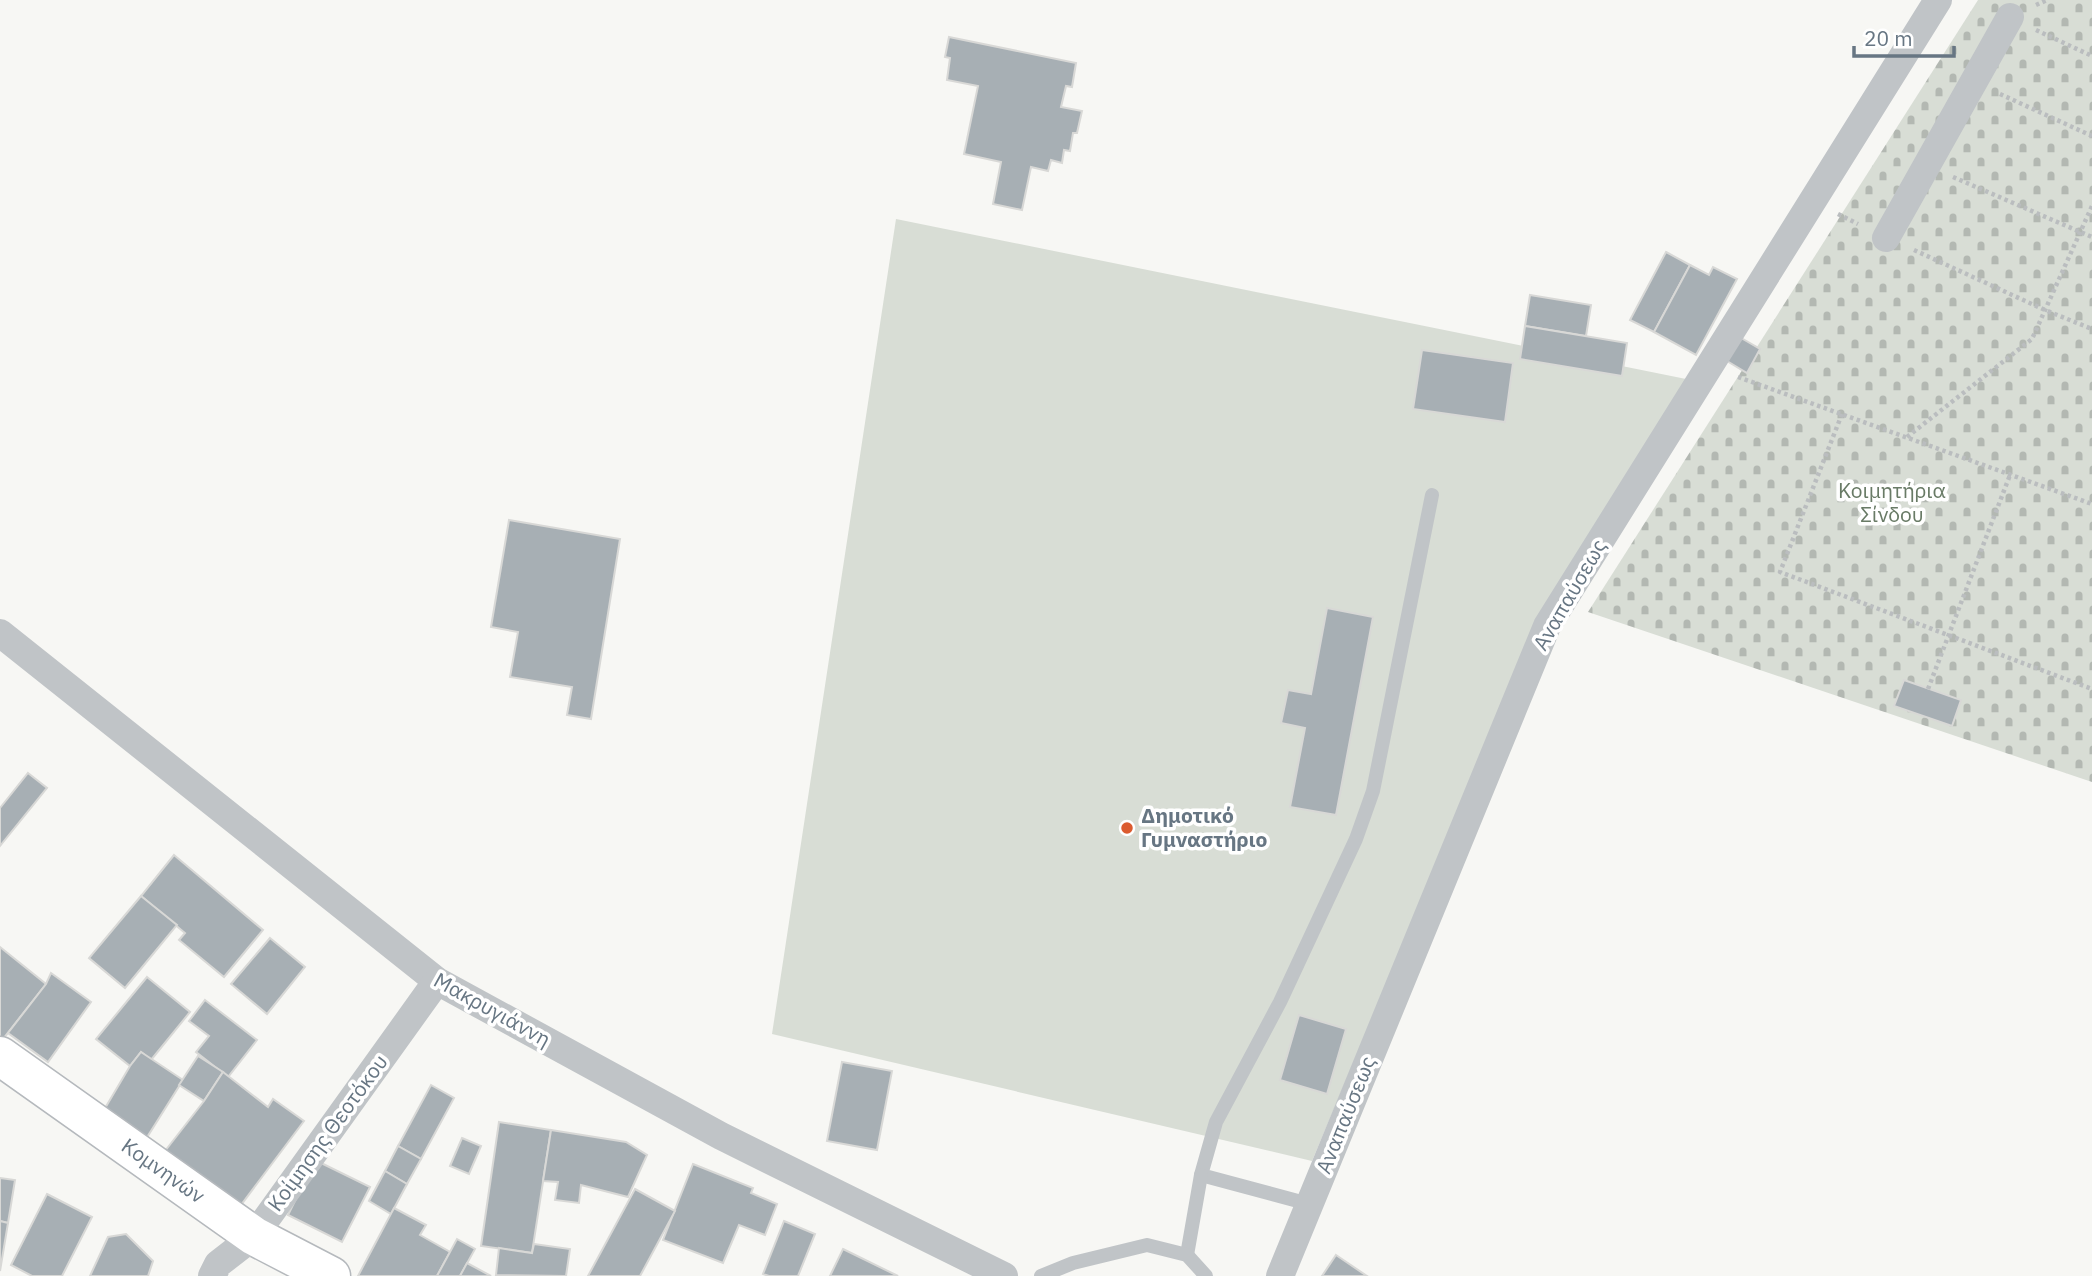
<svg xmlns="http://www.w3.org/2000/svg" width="2092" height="1276" viewBox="0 0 2092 1276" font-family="'IBM Plex Sans',sans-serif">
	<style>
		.cemetery { fill: url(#cemetery-stones) }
		.garden { fill: #d8ddd5 }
		.building { fill: #a7afb4; stroke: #d8d8d6; stroke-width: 2 }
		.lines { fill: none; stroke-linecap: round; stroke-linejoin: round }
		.secondary-casing { stroke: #b5b9bd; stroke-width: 41 }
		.path { stroke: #babdbf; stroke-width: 4.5; stroke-dasharray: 3.5 3.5; stroke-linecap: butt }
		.lane { stroke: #c0c4c7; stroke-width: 14 }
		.street { stroke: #c0c4c7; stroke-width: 28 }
		.secondary { stroke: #fff; stroke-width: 38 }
		.poi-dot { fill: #db5b2f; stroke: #fff; stroke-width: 2.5 }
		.labels { text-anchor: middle; stroke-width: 7; stroke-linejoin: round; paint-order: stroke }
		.park-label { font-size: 21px; fill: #697b66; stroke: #fff }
		.street-label { font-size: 21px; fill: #677683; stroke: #fff }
		.poi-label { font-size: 21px; font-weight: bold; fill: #677683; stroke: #fff; text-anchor: start }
	</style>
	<defs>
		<pattern id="cemetery-stones" width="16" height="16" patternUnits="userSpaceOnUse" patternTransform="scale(1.75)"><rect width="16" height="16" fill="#d8ddd5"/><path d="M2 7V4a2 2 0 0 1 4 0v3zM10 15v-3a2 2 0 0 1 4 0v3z" fill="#b3b8b2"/></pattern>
	</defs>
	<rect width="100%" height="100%" fill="#f7f7f4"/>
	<path class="cemetery" d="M1978 0H2092V782L1588 612Z"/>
	<path class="garden" d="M896 219 1691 380 1538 622 1312 1161 772 1034Z"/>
	<g class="building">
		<path d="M949 37 1076 63 1072 87 1066 86 1061 107 1082 111 1077 133H1073L1070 151 1064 150 1062 163 1051 160 1048 171 1031 167 1022 210 993 204 1001 162 964 154 978 86 947 80 950 58 945 57Z"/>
		<path d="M1666 252 1690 265 1654 332 1630 320Z"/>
		<path d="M1690 265 1709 275 1713 267 1737 279 1696 355 1654 332Z"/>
		<path d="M1530 295 1591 305 1586 336 1525 326Z"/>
		<path d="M1525 326 1627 343 1622 376 1520 359Z"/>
		<path d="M1736 335 1760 349 1747 373 1722 358Z"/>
		<path d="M1422 350 1513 363 1505 422 1413 409Z"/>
		<path d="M509 520 620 539 591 719 567 715 572 687 510 677 518 632 491 627Z"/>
		<path d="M1327 608 1373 617 1336 815 1290 807 1305 728 1281 723 1288 690 1311 694Z"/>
		<path d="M1904 680 1961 700 1952 726 1894 706Z"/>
		<path d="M28 773 47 788 0 846V808Z"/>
		<path d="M174 855 263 930 224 977 179 940 185 933 141 896Z"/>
		<path d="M141 896 177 925 125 988 89 958Z"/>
		<path d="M270 938 305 967 267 1014 231 984Z"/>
		<path d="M0 947 46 984 0 1043Z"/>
		<path d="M51 973 91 1002 48 1062 8 1033 46 984Z"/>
		<path d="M147 977 190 1012 151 1060 141 1052 130 1066 96 1039Z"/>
		<path d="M205 1000 257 1040 228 1077 196 1052 209 1036 189 1021Z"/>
		<path d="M1299 1015 1346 1029 1327 1094 1280 1080Z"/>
		<path d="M141 1052 183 1080 144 1142 101 1115 130 1066Z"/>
		<path d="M198 1056 223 1072 204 1101 179 1085Z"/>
		<path d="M842 1062 892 1071 877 1150 827 1141Z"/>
		<path d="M223 1072 268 1107 273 1099 304 1121 232 1217 158 1160 204 1101Z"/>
		<path d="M431 1085 454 1098 421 1159 398 1146Z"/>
		<path d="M499 1122 551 1130 532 1253 481 1246Z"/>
		<path d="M551 1130 626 1142 647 1155 628 1197 581 1185 579 1203 555 1200 558 1182 543 1181Z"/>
		<path d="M462 1138 481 1146 469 1174 450 1166Z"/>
		<path d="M398 1146 421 1159 407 1184 385 1171Z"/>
		<path d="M315 1160 370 1187 342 1242 288 1215Z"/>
		<path d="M693 1164 753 1188 751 1193 777 1204 765 1235 739 1225 723 1263 663 1240Z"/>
		<path d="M385 1171 407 1184 391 1214 369 1201Z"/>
		<path d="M0 1178 15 1180 8 1223 0 1221Z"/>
		<path d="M635 1189 675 1211 640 1276H588Z"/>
		<path d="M47 1194 92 1217 62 1276H32L11 1265Z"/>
		<path d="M394 1208 426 1225 420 1235 450 1252 437 1276H358Z"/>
		<path d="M0 1221 8 1223 0 1271Z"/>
		<path d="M784 1221 815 1234 798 1276H769L763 1274Z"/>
		<path d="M126 1234 153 1261 148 1276H90L108 1237Z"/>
		<path d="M457 1239 475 1249 460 1276H437Z"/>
		<path d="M534 1244 570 1249 566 1276 496 1275 499 1248 532 1253Z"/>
		<path d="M843 1249 898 1276H830Z"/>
		<path d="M1336 1255 1367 1276H1322Z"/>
		<path d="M467 1263 491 1276H460Z"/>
	</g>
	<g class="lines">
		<g class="secondary-casing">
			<path id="secondary" d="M0 1056 254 1236 331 1276"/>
		</g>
		<g class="path">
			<path d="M2036 5 2047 0"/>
			<path d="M2036 30 2092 56"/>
			<path d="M2000 94 2092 136"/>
			<path d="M1953 177 2092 237"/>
			<path d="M1838 214 1858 224"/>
			<path d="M1914 250 2045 310 2092 329"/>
			<path d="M1738 377 2092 504"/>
			<path d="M1842 414 1780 572 2092 689"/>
			<path d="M1907 437 2032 339 2092 206"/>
			<path d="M1928 689 2010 475"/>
		</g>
		<g class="lane">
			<path d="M1309 1204 1201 1175 1216 1122 1280 1002 1356 839 1373 791 1432 495"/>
			<path d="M1187 1255 1201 1175"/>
			<path d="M1041 1276 1073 1263 1147 1245 1187 1255 1206 1276"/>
		</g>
		<g class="street">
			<path d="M1886 238 2010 17"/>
			<path d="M0 633 437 981 721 1136 1004 1276"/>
			<path d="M212 1276 218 1264 254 1236 437 981"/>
			<path d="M1280 1276 1547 626 1938 0"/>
		</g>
		<use href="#secondary" class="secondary"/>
	</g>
	<circle class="poi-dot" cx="1127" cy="828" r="7"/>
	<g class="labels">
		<g class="park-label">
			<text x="1892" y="498">Κοιμητήρια<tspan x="1892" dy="24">Σίνδου</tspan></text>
		</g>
		<g class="street-label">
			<text transform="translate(1570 595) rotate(-60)" y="7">Αναπαύσεως</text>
			<text transform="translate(492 1010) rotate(29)" y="7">Μακρυγιάννη</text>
			<text transform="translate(1346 1115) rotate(-68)" y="7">Αναπαύσεως</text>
			<text transform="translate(328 1133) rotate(-54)" y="7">Κοίμησης Θεοτόκου</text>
			<text transform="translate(163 1171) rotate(35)" y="7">Κομνηνών</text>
		</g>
		<g class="poi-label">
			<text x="1141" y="823">Δημοτικό<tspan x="1141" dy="24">Γυμναστήριο</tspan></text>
		</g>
	</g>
	<path d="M1854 46v10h100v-10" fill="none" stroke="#677683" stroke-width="3.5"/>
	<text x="1864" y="46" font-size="21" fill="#677683" stroke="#ffffff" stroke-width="5" paint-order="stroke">20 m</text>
</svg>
